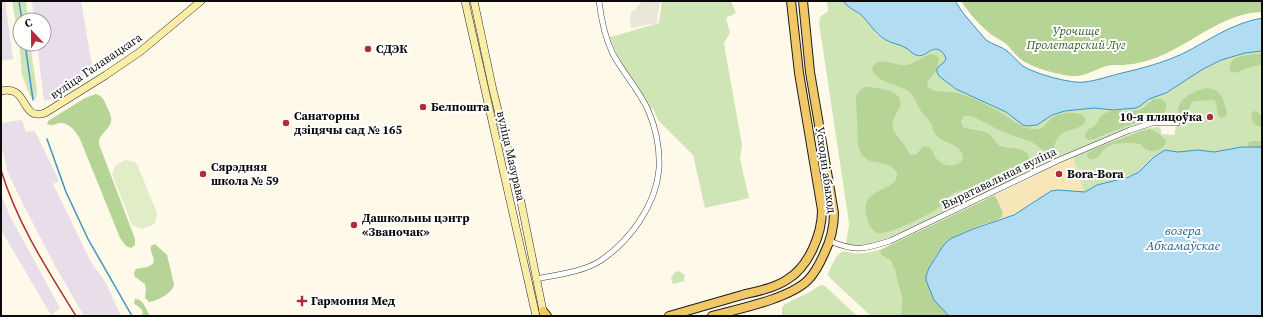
<svg xmlns="http://www.w3.org/2000/svg" width="1263" height="317" viewBox="0 0 1263 317" font-family="'Source Serif 4',serif">
	<style>
		.industrial { fill: #e7dee9 }
		.green { fill: #d0e5b6 }
		.forest { fill: #b5d496 }
		.sand { fill: #f6e6b8 }
		.pitch { fill: #e1edc7 }
		.plaza { fill: #ebe6da }
		.water { fill: #b1dcf1; stroke: #3d94c4 }
		.lines { fill: none; stroke-linecap: round; stroke-linejoin: round }
		.stream { stroke: #3d94c4; stroke-width: 1.5 }
		.street-casing { stroke: #3d3d3d; stroke-width: 6 }
		.secondary-casing { stroke: #2c2c2c; stroke-width: 8 }
		.primary-casing { stroke: #1b1b1b; stroke-width: 10 }
		.street { stroke: #fff; stroke-width: 5 }
		.secondary { stroke: #faeda8; stroke-width: 7 }
		.primary { stroke: #f0c867; stroke-width: 8 }
		.rail { stroke: #b02c38; stroke-width: 1.5 }
		.poi-dot { fill: #b02c38; stroke: #fff; stroke-width: 1.5 }
		.labels { text-anchor: middle; stroke-width: 4; stroke-linejoin: round; paint-order: stroke }
		.park-label { font-size: 12px; font-style: italic; fill: #2f5d20; stroke: #fff }
		.poi-label { font-size: 12px; font-weight: bold; fill: #0a0a0a; stroke: #fff; text-anchor: start }
		.street-label { font-size: 12px; fill: #0a0a0a; stroke: #fff }
		.water-label { font-size: 13px; font-style: italic; fill: #1d6493; stroke: #fff }
	</style>
	<rect width="100%" height="100%" fill="#fef9e9"/>
	<g class="industrial">
		<path d="M1 1H5L13 59 1 61Z"/>
		<path d="M32 1H81L93 71 49 100 44 101 37 44H44V20H34Z"/>
		<path d="M22 120 26 132 35 131 59 181 53 184 91 262 106 283 121 316H84L54 264 22 202 8 173 1 144V123Z"/>
		<path d="M1 194 10 216 60 308 51 315 1 230Z"/>
	</g>
	<g class="green">
		<path d="M12 1H26L28 20H20V44H30L37 90 36 100 30 96 22 75 19 42Z"/>
		<path d="M662 1H731L736 13 726 18 730 33 725 41 724 44 742 145 740 159 749 198 705 208 693 155 658 120 653 108 650 109C635 86 620 63 610 38L611 37 659 23Z"/>
		<path d="M827 1H843L847 6 861 15 877 34 887 41 907 48 918 56C927 55 936 42 944 54 945 56 946 58 945 60 944 65 939 66 937 70L939 76 956 89 1006 112 1023 125 1027 126 1037 125 1052 115 1065 111 1094 108 1113 110 1133 108 1143 104 1149 99 1166 93 1203 69 1221 60 1245 53 1262 51V147L1234 148 1214 152 1195 150 1186 152H1175L1154 157 1139 172 1133 175 1097 185 1089 191 1083 192 1073 157 1145 128 1159 127 1161 130V134L1174 135 1177 122 1125 129 1102 139 1050 161 884 240C872 245 859 248 846 244L849 225 848 216 819 23 820 17 828 11Z"/>
		<path d="M882 249 880 250 893 264 898 278 902 297 901 316H871L831 279 828 275C829 270 836 255 840 253 844 250 849 252 853 253 863 254 872 252 882 249Z"/>
		<path d="M679 271 685 275 684 281 673 284 671 278 674 273Z"/>
		<path d="M823 285 826 287 857 316H782V308L785 304 808 293 819 286Z"/>
	</g>
	<g class="forest">
		<path d="M961 1H1262V12C1227 13 1201 36 1171 51 1159 57 1146 62 1133 64 1126 65 1119 65 1112 65 1100 66 1090 75 1077 76 1065 77 1032 68 1022 60 1015 55 1011 48 1005 43 1001 40 996 38 992 35 980 26 969 13 961 1Z"/>
		<path d="M932 54 938 56 939 60 935 72 927 82 928 87 934 91C943 92 953 91 961 94 974 98 989 106 1000 112 1011 118 1020 128 1032 129 1045 130 1044 125 1052 118 1060 112 1075 111 1084 116 1090 130 1068 127 1060 135 1056 139 1055 144 1053 149L1047 151 1041 149 1032 142 1003 132 972 116H964L961 121 963 127C971 131 980 129 987 133 993 136 995 143 1000 146 1011 150 1034 145 1028 165 1019 174 993 184 981 187 972 189 962 189 954 193 947 197 944 203 938 208 929 215 887 236 877 233 874 232 872 229 870 226 851 183 899 196 897 172 883 155 864 171 858 145L856 97 859 91C861 89 864 87 867 87 875 87 899 91 900 100 901 104 900 106 899 109 889 125 891 128 902 142 906 146 907 151 911 155L917 154C919 152 920 148 923 147 925 146 927 146 929 147 932 149 934 154 936 158 943 167 956 169 963 159 964 145 945 144 937 136 933 133 933 127 931 123 928 118 923 115 921 111 916 104 915 96 908 91 898 84 876 83 872 69 877 55 892 65 903 65 914 66 922 55 932 54Z"/>
		<path d="M1262 54V64L1248 68 1235 73 1230 71C1226 55 1251 54 1262 54Z"/>
		<path d="M1207 88C1223 90 1222 99 1227 111L1226 116 1222 118 1218 116 1216 103 1214 100H1212L1194 101C1187 106 1190 113 1184 118L1180 117C1172 100 1194 91 1207 88Z"/>
		<path d="M96 94C102 96 104 99 106 105 108 109 110 113 111 117 113 130 98 132 99 144L135 239V245L131 248 126 246 120 238 80 139C75 130 67 120 56 124 52 125 51 126 47 124L48 121 51 119 85 98Z"/>
		<path d="M1154 99H1161L1166 103V109L1164 112 1157 117 1126 126 1094 139 1088 140 1085 137C1085 130 1089 129 1094 126 1099 122 1099 116 1104 114 1114 108 1128 113 1139 110 1145 108 1148 102 1154 99Z"/>
		<path d="M1255 111H1257L1262 117V126H1257L1253 123 1251 113Z"/>
		<path d="M1150 129C1154 130 1165 138 1167 141 1162 153 1147 155 1141 144 1130 143 1119 142 1109 146 1101 149 1099 162 1089 159L1087 156 1088 153 1095 149 1138 132Z"/>
		<path d="M1252 141H1262V147H1250L1248 145V143Z"/>
		<path d="M995 195 1003 211 1002 217C995 222 987 223 979 226 952 236 940 245 927 272L934 300 945 311 949 316H901L902 297 895 270 891 261 881 254 880 250Z"/>
		<path d="M155 244 167 255 174 284C173 293 157 301 149 302L145 298 146 289 145 284 135 277 134 273 136 269 147 267 153 264C156 257 149 253 151 246Z"/>
		<path d="M135 299C144 299 146 310 150 316H142C145 308 138 308 134 303Z"/>
	</g>
	<path class="sand" d="M1073 157 1084 192 1054 190 1046 194 1018 213 1010 217 996 221 1002 217 1003 213 995 195Z"/>
	<path class="pitch" d="M125 160 132 161 137 164 157 213 155 223C146 229 142 230 132 225L112 174 115 166Z"/>
	<path class="plaza" d="M642 1H660L657 23 631 28 630 21 631 13 632 10 634 11Z"/>
	<g class="water">
		<path d="M843 1H955L963 13 986 40C993 45 1001 46 1007 51 1013 56 1017 61 1023 66 1033 73 1071 84 1084 82 1096 81 1109 76 1122 73 1143 68 1162 63 1182 54 1210 40 1230 24 1262 18V51L1245 53 1221 60 1203 69 1166 93 1149 99 1140 106 1136 108 1113 110 1094 108 1065 111 1052 115 1037 125 1027 126 1023 125 1006 112 956 89 939 76 937 72V68L944 62 946 59C945 56 944 54 941 51 931 44 926 59 916 55 912 54 910 50 906 48 900 44 892 44 886 40 875 34 869 22 860 14 854 10 847 7 843 1Z"/>
		<path d="M1242 147H1262V316H949L934 300 926 280V276L929 268 943 246 950 239 973 229 1014 215 1051 191 1058 190 1085 192 1097 185 1129 177 1139 172 1154 157 1165 150 1178 152 1198 150 1214 152Z"/>
	</g>
	<g class="lines">
		<g class="stream">
			<path d="M19 1 22 20"/>
			<path d="M25 44 33 100"/>
			<path d="M47 139 66 192 88 239 132 316"/>
		</g>
		<g class="street-casing">
			<g id="street">
				<path d="M830 241C855 252 865 249 890 241L1059 160 1130 130 1152 123H1177"/>
				<path d="M536 279C555 275 583 272 600 261 630 241 656 205 659 169 660 149 656 128 648 110 639 90 623 73 613 54 605 38 601 18 599 1"/>
			</g>
		</g>
		<g class="secondary-casing">
			<g id="secondary">
				<path d="M465 1 536 316"/>
				<path d="M474 1 493 90 521 202 544 316"/>
				<path d="M1 91C29 84 20 122 45 113L106 75 141 51 201 1"/>
			</g>
		</g>
		<g class="primary-casing">
			<g id="primary">
				<path d="M543 311 547 316"/>
				<path d="M669 316C694 309 718 302 742 295 758 291 775 288 788 279 809 266 822 234 822 210L799 73 791 1"/>
				<path d="M712 316C738 309 789 299 808 280 815 273 820 263 824 254 831 240 834 229 834 213L810 72 803 1"/>
			</g>
		</g>
		<use href="#street" class="street"/>
		<use href="#secondary" class="secondary"/>
		<use href="#primary" class="primary"/>
		<path class="rail" d="M1 170C17 223 47 269 76 316"/>
	</g>
	<g class="poi-dot">
		<circle cx="368" cy="49" r="4"/>
		<circle cx="423" cy="107" r="4"/>
		<circle cx="1210" cy="117" r="4"/>
		<circle cx="286" cy="123" r="4"/>
		<circle cx="203" cy="174" r="4"/>
		<circle cx="1059" cy="174" r="4"/>
		<circle cx="354" cy="225" r="4"/>
		<path d="M300 295h4v4h4v4h-4v4h-4v-4h-4v-4h4z"/>
	</g>
	<g class="labels">
		<g class="park-label">
			<text x="1076" y="35">Урочище<tspan x="1076" dy="14">Пролетарский Луг</tspan></text>
		</g>
		<g class="poi-label">
			<text x="376" y="53">СДЭК</text>
			<text x="431" y="111">Белпошта</text>
			<text x="294" y="120">Санаторны<tspan x="294" dy="14">дзіцячы сад № 165</tspan></text>
			<text x="1202" y="121" text-anchor="end">10-я пляцоўка</text>
			<text x="211" y="171">Сярэдняя<tspan x="211" dy="14">школа № 59</tspan></text>
			<text x="1067" y="178">Bora-Bora</text>
			<text x="362" y="222">Дашкольны цэнтр<tspan x="362" dy="14">«Званочак»</tspan></text>
			<text x="311" y="305">Гармония Мед</text>
		</g>
		<g class="street-label">
			<text transform="translate(96 66) rotate(-34)" y="4">вуліца Галавацкага</text>
			<text transform="translate(511 156) rotate(77)" y="4">вуліца Мазурава</text>
			<text transform="translate(826 170) rotate(82)" y="4">Усходні абыход</text>
			<text transform="translate(999 178) rotate(-26)" y="4">Выратавальная вуліца</text>
		</g>
		<g class="water-label">
			<text x="1183" y="235">возера<tspan x="1183" dy="15">Абкамаўскае</tspan></text>
		</g>
	</g>
	<rect width="1263" height="317" fill="none" stroke="#0a0a0a" stroke-width="4"/>
	<g transform="translate(32 32) rotate(338)"><circle r="19" fill="#ffffff" stroke="#9d9d9d"/>
	<path d="M0-3L7 15L0 10L-7 15Z" fill="#b02c38"/>
	<text y="-6" font-size="11" font-weight="bold" text-anchor="middle" fill="#0a0a0a">С</text>
	</g>
</svg>
